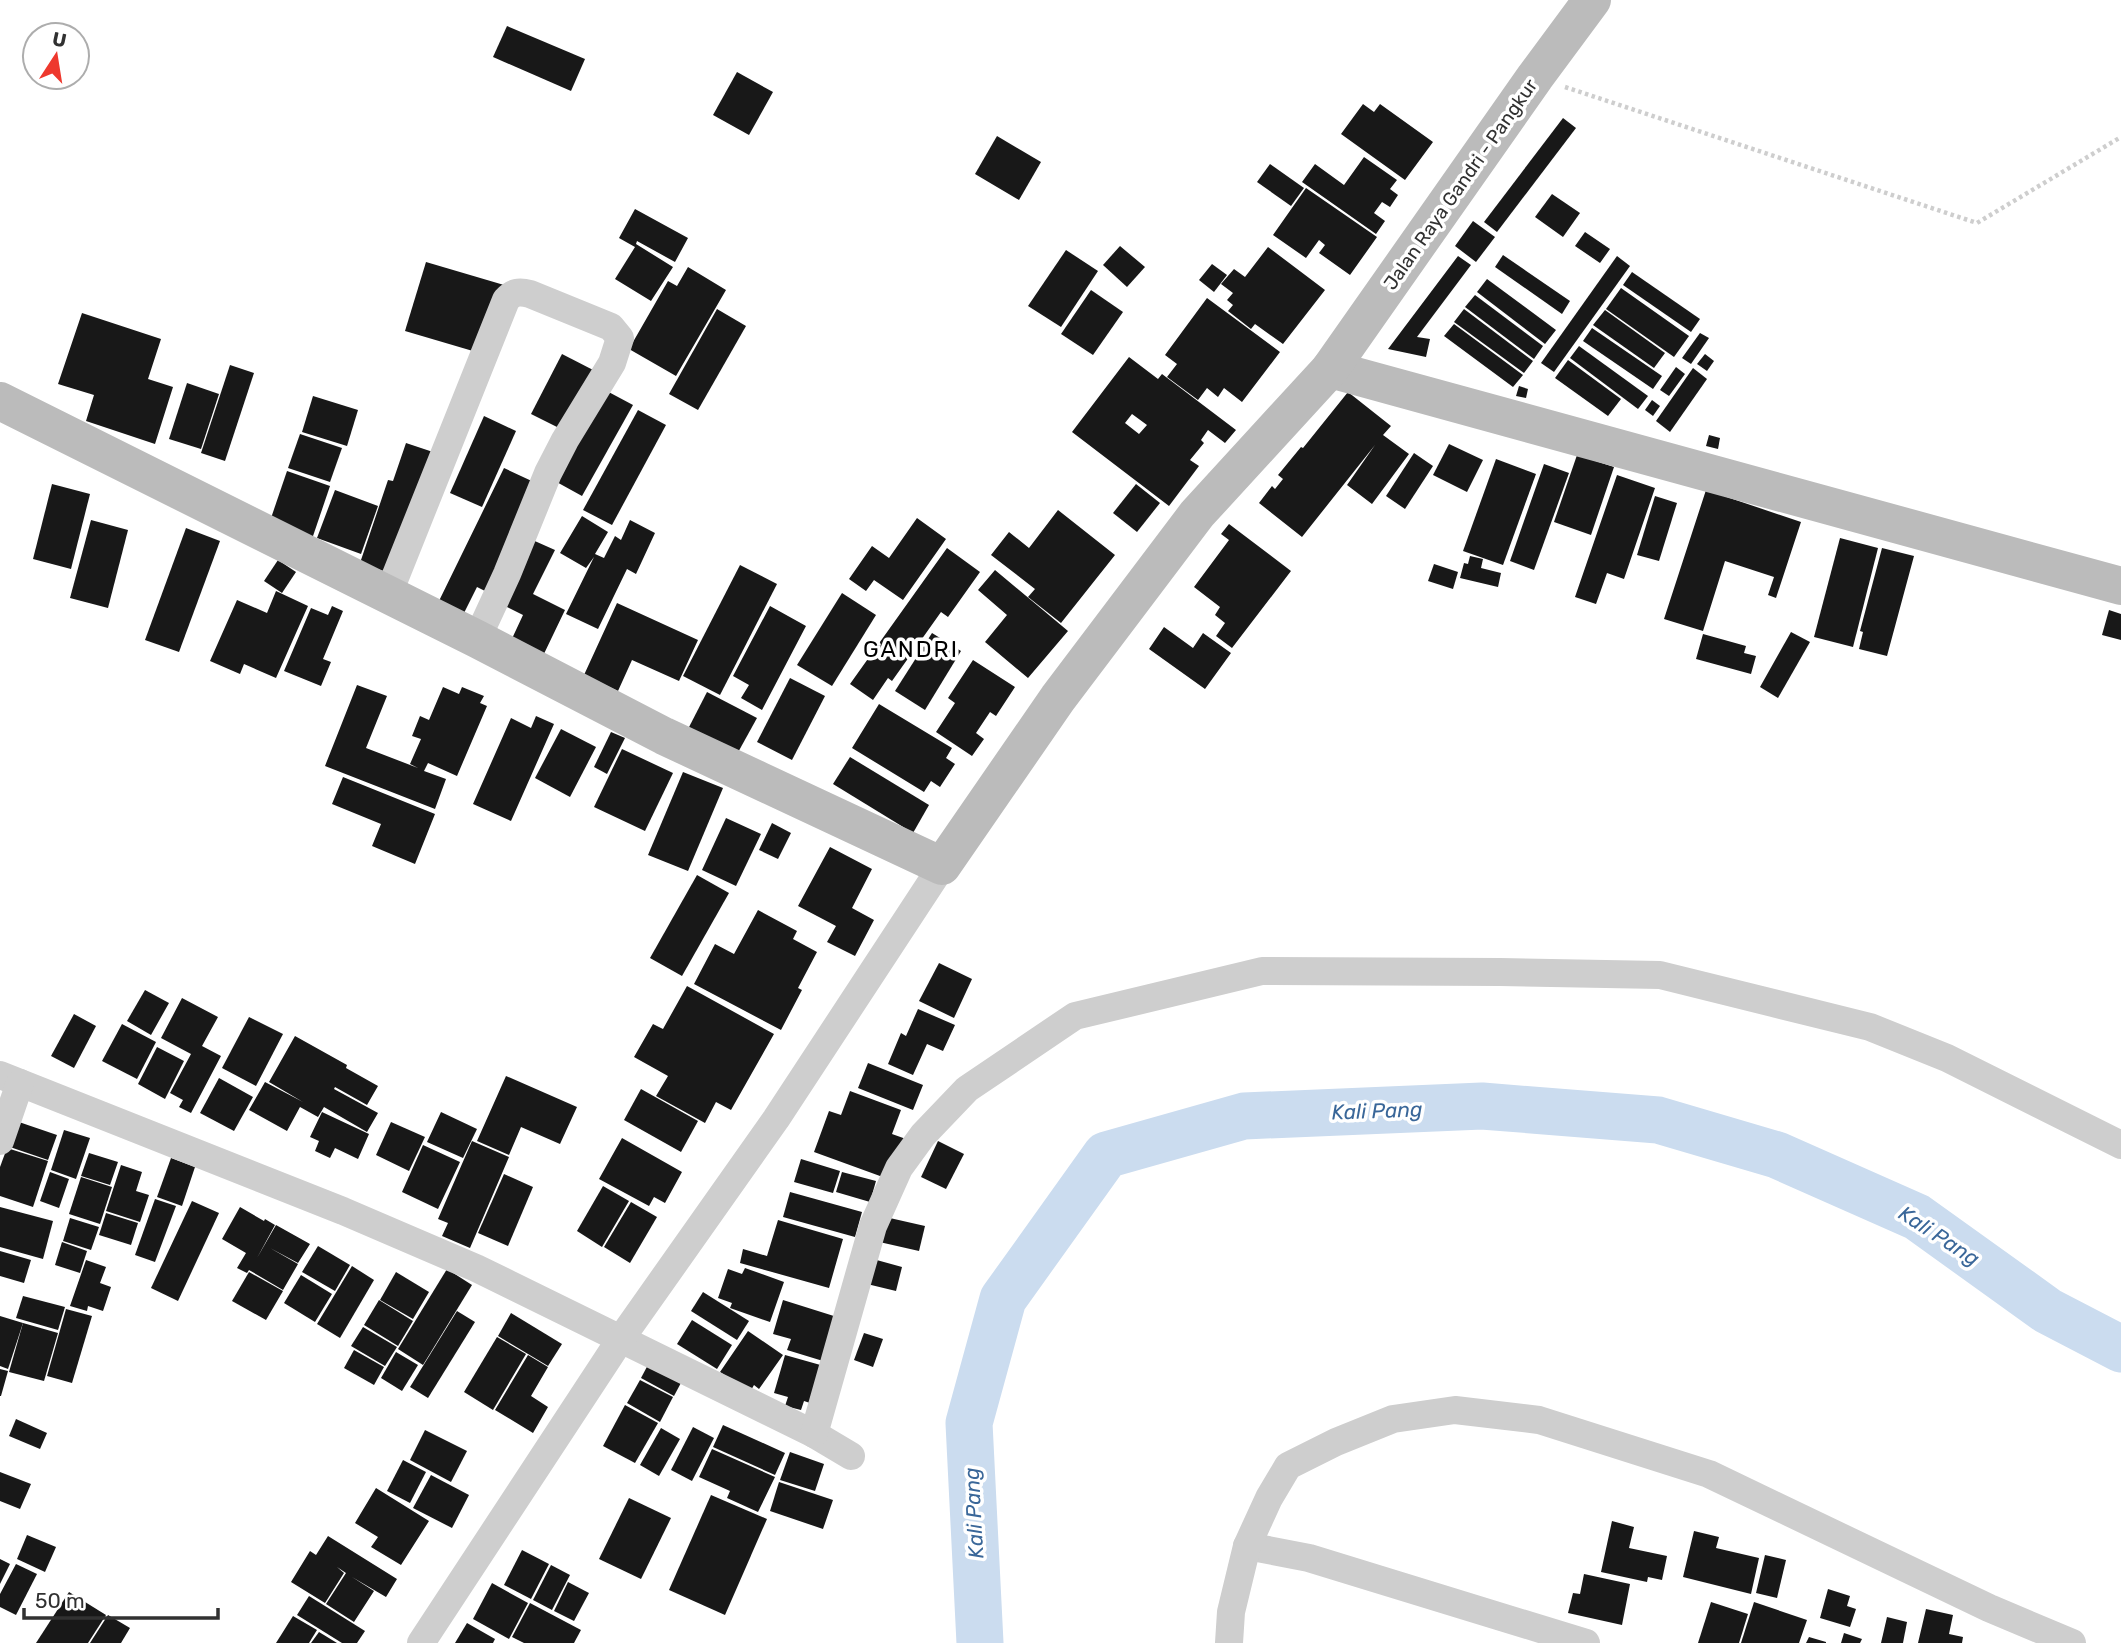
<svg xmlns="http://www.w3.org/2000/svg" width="2121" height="1643" viewBox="0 0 2121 1643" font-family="Rubik,sans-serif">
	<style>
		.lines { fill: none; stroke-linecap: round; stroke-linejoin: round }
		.river { stroke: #cbdcef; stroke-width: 47 }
		.building { fill: #181818; fill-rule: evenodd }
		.path { stroke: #cecece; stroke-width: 4.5; stroke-dasharray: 3.5 3.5; stroke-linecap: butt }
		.street { stroke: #cecece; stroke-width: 28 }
		.secondary { stroke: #bbb; stroke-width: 38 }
		.labels { text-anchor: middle; stroke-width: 7; stroke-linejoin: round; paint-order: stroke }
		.street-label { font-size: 19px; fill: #313131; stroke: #fff }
		.water-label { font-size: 21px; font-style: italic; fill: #3a6799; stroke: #fff }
		.quarter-label { font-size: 23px; letter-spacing: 2px; fill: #000; stroke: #fff }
	</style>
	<rect width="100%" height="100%" fill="#fff"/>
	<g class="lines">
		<path class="river" d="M980 1643 969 1423 1003 1299 1106 1155 1244 1116 1482 1106 1658 1120 1777 1155 1917 1217 2048 1311 2121 1349"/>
	</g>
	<g class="building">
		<path d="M507 26 585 59 571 91 493 57Z"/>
		<path d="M737 72 773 92 749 135 713 115Z"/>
		<path d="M1363 104 1374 112 1380 104 1433 142 1405 180 1341 134Z"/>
		<path d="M1563 118 1576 128 1497 232 1484 222Z"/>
		<path d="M997 136 1041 162 1019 200 975 174Z"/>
		<path d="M1364 157 1397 180 1390 189 1398 195 1390 207 1382 202 1374 213 1385 221 1376 234 1302 182 1315 164 1344 185Z"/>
		<path d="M1270 164 1304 188 1291 206 1257 182Z"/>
		<path d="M1306 188 1377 237 1350 275 1319 253 1325 245 1319 240 1306 258 1273 235Z"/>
		<path d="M1552 194 1580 213 1563 237 1535 217Z"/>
		<path d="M635 209 688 238 675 262 637 241 636 244 673 267 651 301 615 279 635 247 619 238Z"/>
		<path d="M1473 221 1495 237 1476 262 1455 246Z"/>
		<path d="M1585 232 1610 249 1600 263 1575 246Z"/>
		<path d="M1120 246 1145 267 1127 287 1103 265Z"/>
		<path d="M1268 247 1325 290 1283 344 1255 324 1251 329 1228 311 1233 305 1227 300 1233 293 1221 284 1234 269 1245 277Z"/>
		<path d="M1066 250 1098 271 1061 327 1028 306Z"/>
		<path d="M1503 255 1570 301 1562 314 1495 267Z"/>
		<path d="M1458 256 1471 265 1417 337 1430 339 1426 357 1388 349Z"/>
		<path d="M1617 256 1630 266 1554 372 1541 363Z"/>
		<path d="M426 262 504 285 483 354 405 331Z"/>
		<path d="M1212 264 1227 275 1214 292 1199 280Z"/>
		<path d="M688 267 726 290 676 376 629 349 668 281 677 286Z"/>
		<path d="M1632 272 1700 319 1691 332 1623 285Z"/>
		<path d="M1487 279 1556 330 1545 344 1477 292Z"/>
		<path d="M1621 288 1689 336 1674 357 1606 309Z"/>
		<path d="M1091 290 1123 312 1093 355 1061 334Z"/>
		<path d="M1475 295 1543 346 1534 359 1465 307Z"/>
		<path d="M1207 298 1280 352 1242 402 1224 388 1218 397 1207 388 1198 400 1167 377 1177 364 1165 355Z"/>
		<path d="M717 309 746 326 698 410 669 394Z"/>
		<path d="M1464 309 1533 361 1524 373 1454 322Z"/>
		<path d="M1605 310 1665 353 1654 368 1593 325Z"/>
		<path d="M82 313 161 339 148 379 173 387 155 444 86 421 94 395 58 384Z"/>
		<path d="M1454 324 1523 375 1513 387 1444 336Z"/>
		<path d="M1592 328 1662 376 1653 389 1583 341Z"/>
		<path d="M1700 333 1709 338 1691 364 1682 358Z"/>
		<path d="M1579 346 1648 396 1638 409 1570 358Z"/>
		<path d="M562 354 597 372 565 431 531 414Z"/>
		<path d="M1705 354 1714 361 1707 371 1697 364Z"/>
		<path d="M1129 357 1158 379 1162 374 1236 430 1225 443 1208 430 1201 440 1204 443 1190 460 1199 466 1169 506 1072 432ZM1132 414 1147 425 1139 434 1125 423Z"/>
		<path d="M1568 360 1621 399 1608 416 1555 378Z"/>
		<path d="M230 365 254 373 225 461 201 453Z"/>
		<path d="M1676 367 1685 374 1669 396 1660 390Z"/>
		<path d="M1693 368 1707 379 1670 432 1656 421Z"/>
		<path d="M187 383 219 394 201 449 169 439Z"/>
		<path d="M1519 386 1528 389 1526 398 1516 396Z"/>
		<path d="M603 389 633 405 582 496 553 480Z"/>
		<path d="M1348 392 1391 426 1383 435 1409 454 1372 504 1347 485 1375 445 1302 537 1259 503 1272 486 1275 489 1283 479 1278 475 1301 447 1303 448Z"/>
		<path d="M313 396 358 410 347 446 302 432Z"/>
		<path d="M1652 400 1660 406 1653 416 1645 410Z"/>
		<path d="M638 410 666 425 612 525 583 510Z"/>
		<path d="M484 416 516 431 482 507 450 493Z"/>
		<path d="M300 434 342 448 330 482 288 468Z"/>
		<path d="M1709 435 1720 438 1718 449 1706 446Z"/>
		<path d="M406 443 433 452 395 575 360 563 388 480 393 481Z"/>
		<path d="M1449 444 1483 460 1467 492 1433 475Z"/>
		<path d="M1414 453 1433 466 1405 509 1386 496Z"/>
		<path d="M1577 455 1614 467 1591 535 1554 522Z"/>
		<path d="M1496 459 1536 474 1503 565 1463 551Z"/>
		<path d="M1544 464 1569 473 1534 570 1510 561Z"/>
		<path d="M504 468 536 483 485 591 477 587 462 617 437 605Z"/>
		<path d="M287 471 330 486 312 539 269 524Z"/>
		<path d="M1617 475 1655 488 1624 579 1607 573 1596 604 1575 597Z"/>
		<path d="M52 484 90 494 71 569 33 559Z"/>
		<path d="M1136 484 1160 503 1137 532 1113 513Z"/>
		<path d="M335 490 378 506 361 554 317 538Z"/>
		<path d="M1706 490 1801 522 1776 598 1768 595 1774 577 1725 561 1703 631 1664 619Z"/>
		<path d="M1655 496 1677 503 1659 561 1637 555Z"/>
		<path d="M1058 510 1115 555 1061 623 1028 597 1035 589 991 555 1009 532 1029 548Z"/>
		<path d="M582 516 608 532 595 554 604 558 615 536 621 540 630 520 655 533 636 574 627 569 598 629 566 614 594 557 586 568 560 553Z"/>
		<path d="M917 518 946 539 903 600 874 580 866 591 849 579 872 546 889 558Z"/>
		<path d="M91 520 128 530 108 608 70 598Z"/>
		<path d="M1229 524 1291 571 1232 648 1216 636 1225 623 1215 615 1220 607 1194 587 1229 540 1221 534Z"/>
		<path d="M186 528 220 541 179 652 145 640Z"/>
		<path d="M528 538 555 550 533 594 565 610 541 660 509 645 523 615 497 602Z"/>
		<path d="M1840 538 1878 548 1853 647 1814 637Z"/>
		<path d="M947 548 980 572 948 617 941 612 892 681 888 678 873 700 850 684Z"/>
		<path d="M1882 548 1914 556 1887 656 1859 649 1863 632 1860 631Z"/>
		<path d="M1470 556 1483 559 1481 568 1501 573 1498 587 1460 578 1464 563 1468 564Z"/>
		<path d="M278 560 296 572 282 593 264 581Z"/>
		<path d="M1434 564 1458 572 1453 589 1428 581Z"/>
		<path d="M740 565 777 584 720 695 683 676Z"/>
		<path d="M995 570 1068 631 1028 678 985 642 1007 615 978 590Z"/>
		<path d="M276 591 308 606 276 678 244 664 240 674 210 661 237 600 267 613Z"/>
		<path d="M842 593 876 615 832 686 797 665Z"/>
		<path d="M617 603 698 640 679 681 632 660 618 691 584 675Z"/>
		<path d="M332 606 343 611 323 659 331 662 321 686 284 671 311 608 328 615Z"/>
		<path d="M770 606 806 626 762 710 741 698 749 685 733 676Z"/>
		<path d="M2109 610 2121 614V640L2102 635Z"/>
		<path d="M1164 627 1193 648 1203 633 1231 653 1205 689 1149 649Z"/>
		<path d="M1791 632 1810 642 1778 698 1760 687Z"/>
		<path d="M932 633 961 651 925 710 895 691Z"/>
		<path d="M1703 634 1746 646 1744 653 1756 656 1751 674 1696 659Z"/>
		<path d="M973 660 1015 687 996 716 990 712 976 733 984 739 972 756 936 732 955 703 948 698Z"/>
		<path d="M790 678 825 696 792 760 757 742Z"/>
		<path d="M357 685 387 696 366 748 418 768 410 764 421 739 412 736 420 716 429 720 443 687 459 694 462 687 484 696 480 703 487 706 457 776 428 763 424 771 446 779 435 809 325 766Z"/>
		<path d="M707 692 757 718 736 756 687 731Z"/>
		<path d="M879 704 952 748 946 758 955 764 940 787 931 781 924 792 852 748Z"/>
		<path d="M536 716 554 724 511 821 473 804 511 718 531 728Z"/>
		<path d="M561 729 596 747 570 797 535 778Z"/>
		<path d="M611 732 625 738 607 774 594 767Z"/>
		<path d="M622 749 673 773 645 831 594 807Z"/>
		<path d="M850 757 929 805 913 833 833 784Z"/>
		<path d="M683 772 723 788 688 871 648 855Z"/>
		<path d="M343 777 435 814 415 864 372 846 381 824 332 804Z"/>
		<path d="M726 818 761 834 736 886 702 870Z"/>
		<path d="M772 823 791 833 778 859 759 850Z"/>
		<path d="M830 847 872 869 852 908 874 920 855 956 827 942 836 926 798 906Z"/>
		<path d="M697 875 729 893 682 976 650 958Z"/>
		<path d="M758 910 797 931 793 939 817 952 798 988 802 990 781 1030 694 984 715 944 734 954Z"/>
		<path d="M939 963 972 979 954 1018 919 1001Z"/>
		<path d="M687 986 774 1034 731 1110 716 1102 705 1123 656 1096 668 1076 634 1057 653 1024 663 1029Z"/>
		<path d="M145 990 169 1003 151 1035 127 1021Z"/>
		<path d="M182 998 218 1017 202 1046 221 1056 191 1113 179 1107 183 1100 170 1093 191 1054 161 1038Z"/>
		<path d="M918 1009 955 1025 943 1051 927 1044 913 1075 888 1064 901 1033 906 1036Z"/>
		<path d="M74 1014 96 1026 74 1068 51 1056Z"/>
		<path d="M249 1017 283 1034 256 1086 222 1068Z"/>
		<path d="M122 1024 156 1042 137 1079 102 1061Z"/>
		<path d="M295 1036 347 1065 346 1068 378 1086 367 1105 335 1087 334 1089 378 1113 367 1132 324 1107 318 1117 300 1107 287 1131 249 1110 265 1082 303 1102 269 1082Z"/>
		<path d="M157 1047 184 1061 165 1099 138 1084Z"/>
		<path d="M868 1063 923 1085 913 1110 858 1088Z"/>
		<path d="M506 1076 577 1107 560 1144 521 1127 509 1155 477 1141Z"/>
		<path d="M219 1078 253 1097 234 1131 200 1113Z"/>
		<path d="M641 1089 698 1121 681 1152 624 1120Z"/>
		<path d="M850 1091 901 1110 892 1134 906 1139 891 1180 814 1152 829 1111 841 1115Z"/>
		<path d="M322 1112 369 1134 358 1159 335 1148 330 1158 315 1151 319 1141 310 1137Z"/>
		<path d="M441 1112 477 1129 463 1158 427 1142Z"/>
		<path d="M16 1121 57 1135 48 1160 7 1146Z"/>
		<path d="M391 1122 425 1137 409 1171 376 1155Z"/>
		<path d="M64 1130 90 1138 76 1179 51 1170Z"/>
		<path d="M622 1138 682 1172 665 1203 654 1197 649 1206 599 1179Z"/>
		<path d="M472 1141 509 1157 470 1248 442 1236 448 1223 438 1219Z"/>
		<path d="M938 1141 964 1154 946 1189 921 1177Z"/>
		<path d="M423 1145 460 1162 438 1209 402 1192Z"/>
		<path d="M7 1148 48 1161 33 1207 0 1196V1167Z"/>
		<path d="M89 1153 118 1162 110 1185 81 1176Z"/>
		<path d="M171 1158 195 1167 182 1206 157 1197Z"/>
		<path d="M801 1159 840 1171 833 1193 794 1182Z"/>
		<path d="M121 1165 142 1172 136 1191 149 1195 140 1222 106 1211Z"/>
		<path d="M50 1172 69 1179 59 1208 40 1201Z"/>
		<path d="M842 1172 876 1181 870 1202 836 1192Z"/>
		<path d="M504 1174 533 1187 508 1246 478 1233Z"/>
		<path d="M81 1177 112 1187 100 1224 69 1214Z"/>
		<path d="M603 1186 629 1201 602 1247 577 1231Z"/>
		<path d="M790 1192 862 1212 855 1237 783 1217Z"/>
		<path d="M155 1199 176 1206 155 1262 135 1255Z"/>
		<path d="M192 1201 219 1213 178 1301 151 1288Z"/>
		<path d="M631 1202 657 1217 630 1263 604 1247Z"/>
		<path d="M0 1207 53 1221 43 1259 0 1247Z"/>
		<path d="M240 1207 264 1221 265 1219 275 1225 257 1258 276 1225 310 1244 298 1263 270 1248 298 1264 283 1290 249 1270 247 1273 237 1268 246 1253 222 1239Z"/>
		<path d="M106 1213 138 1223 131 1245 99 1235Z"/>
		<path d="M881 1216 925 1226 919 1251 875 1241Z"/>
		<path d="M70 1218 99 1227 91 1250 63 1241Z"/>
		<path d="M778 1220 843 1239 829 1288 740 1263 743 1249 767 1256Z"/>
		<path d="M62 1242 87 1251 80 1273 55 1265Z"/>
		<path d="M318 1246 350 1265 335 1291 302 1272Z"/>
		<path d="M0 1251 31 1260 24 1283 0 1276Z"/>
		<path d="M873 1259 902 1267 896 1291 867 1284Z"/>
		<path d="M86 1260 106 1267 100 1283 111 1287 103 1311 88 1306 87 1311 70 1306Z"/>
		<path d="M352 1266 374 1280 340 1338 317 1324Z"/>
		<path d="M745 1268 784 1282 770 1322 730 1308 732 1303 718 1298 728 1269 742 1274Z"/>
		<path d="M447 1269 472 1285 423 1365 398 1349Z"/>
		<path d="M249 1272 283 1291 266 1320 232 1301Z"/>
		<path d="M396 1272 429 1292 413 1319 380 1300Z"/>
		<path d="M301 1275 332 1294 315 1322 284 1303Z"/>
		<path d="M703 1292 749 1321 737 1340 691 1311Z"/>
		<path d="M23 1296 65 1307 58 1330 16 1318Z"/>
		<path d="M379 1300 413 1321 398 1346 364 1325Z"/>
		<path d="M783 1300 837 1317 823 1361 787 1350 791 1339 773 1334Z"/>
		<path d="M66 1309 92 1316 72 1383 47 1376Z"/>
		<path d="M457 1311 475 1322 428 1398 410 1387Z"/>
		<path d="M511 1313 562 1344 548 1366 498 1336Z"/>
		<path d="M0 1316 23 1323 8 1369 0 1366Z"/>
		<path d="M692 1320 732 1345 717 1369 677 1344Z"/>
		<path d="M23 1323 58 1333 44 1381 9 1372Z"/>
		<path d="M363 1327 397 1347 385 1366 351 1346Z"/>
		<path d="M748 1331 783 1355 759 1389 754 1385 750 1392 720 1372Z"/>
		<path d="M864 1333 883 1339 873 1367 854 1360Z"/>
		<path d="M497 1337 526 1354 493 1410 464 1392Z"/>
		<path d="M354 1350 384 1367 374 1385 344 1368Z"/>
		<path d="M396 1352 418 1365 402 1391 381 1378Z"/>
		<path d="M528 1355 548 1367 531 1396 548 1407 533 1433 495 1410Z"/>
		<path d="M785 1355 824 1366 813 1404 804 1401 801 1410 785 1406 788 1397 774 1393Z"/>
		<path d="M650 1361 683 1379 674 1396 641 1378Z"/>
		<path d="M0 1369 8 1371 1 1396H0Z"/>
		<path d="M640 1380 673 1397 660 1422 627 1403Z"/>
		<path d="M625 1405 658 1423 635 1463 603 1446Z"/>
		<path d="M16 1419 47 1433 40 1449 9 1436Z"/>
		<path d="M723 1425 785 1453 775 1475 713 1447Z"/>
		<path d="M693 1427 714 1438 692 1481 671 1470Z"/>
		<path d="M661 1428 680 1439 659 1476 640 1465Z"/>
		<path d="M425 1430 467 1451 451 1482 410 1460Z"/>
		<path d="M712 1449 775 1477 758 1512 727 1498 730 1491 699 1477Z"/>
		<path d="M790 1452 824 1464 815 1491 780 1480Z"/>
		<path d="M403 1460 426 1472 410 1503 387 1491Z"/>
		<path d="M0 1472 31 1484 20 1509 0 1501Z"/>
		<path d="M431 1475 469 1495 452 1528 413 1508Z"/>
		<path d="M779 1482 833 1500 823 1529 770 1511Z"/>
		<path d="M376 1488 429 1521 401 1565 371 1547 378 1537 355 1523Z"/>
		<path d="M711 1495 767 1519 725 1615 669 1590Z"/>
		<path d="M629 1498 671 1518 641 1579 599 1559Z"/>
		<path d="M1612 1521 1634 1527 1629 1548 1667 1556 1662 1580 1648 1577 1647 1582 1601 1572Z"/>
		<path d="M1694 1531 1719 1537 1716 1548 1759 1558 1751 1594 1683 1577Z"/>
		<path d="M27 1535 56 1547 45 1572 17 1559Z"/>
		<path d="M328 1536 397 1579 386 1597 352 1577 374 1591 354 1622 326 1604 346 1573 337 1567 344 1573 325 1603 291 1582 310 1551 316 1555Z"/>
		<path d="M522 1550 549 1564 531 1599 504 1585Z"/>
		<path d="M1765 1555 1786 1560 1777 1598 1756 1593Z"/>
		<path d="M0 1559 10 1564 0 1584Z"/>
		<path d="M16 1564 37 1574 16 1615 0 1607V1594Z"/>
		<path d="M551 1565 570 1575 552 1610 533 1600Z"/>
		<path d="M1584 1574 1630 1584 1622 1625 1568 1613 1573 1593 1580 1594Z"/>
		<path d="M568 1582 589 1593 574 1621 554 1611Z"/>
		<path d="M492 1583 528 1603 509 1639 473 1619Z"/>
		<path d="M1828 1589 1850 1596 1847 1606 1856 1609 1850 1627 1820 1618Z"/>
		<path d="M69 1592 106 1615 88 1643H36Z"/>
		<path d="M309 1596 365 1631 357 1643H342L297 1615Z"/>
		<path d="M1711 1602 1748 1614 1739 1643H1698Z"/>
		<path d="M1754 1602 1807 1620 1799 1643H1741Z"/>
		<path d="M530 1603 581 1630 574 1643H524L512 1637Z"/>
		<path d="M1926 1609 1953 1615 1949 1634 1963 1637 1962 1643H1918Z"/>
		<path d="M108 1615 130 1628 121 1643H90Z"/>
		<path d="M293 1616 317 1630 309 1643H276Z"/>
		<path d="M1887 1617 1907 1622 1903 1643H1881Z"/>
		<path d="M467 1623 495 1639 493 1643H455Z"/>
		<path d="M319 1632 337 1643H311Z"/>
		<path d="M1844 1633 1862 1639 1860 1643H1841Z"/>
		<path d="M1809 1637 1826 1642V1643H1806Z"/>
	</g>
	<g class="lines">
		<path class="path" d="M1565 87 1977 223 2121 137"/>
		<g class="street">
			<path d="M388 595 506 300C513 292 519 291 530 294L611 327 620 338 612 363 565 440 548 473 507 574 477 639"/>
			<path d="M0 1075 343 1211 476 1268 814 1434 851 1456"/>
			<path d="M0 1141 20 1083"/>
			<path d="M814 1434 873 1226 899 1168 923 1135 967 1089 1075 1016 1262 971 1500 972 1660 975 1870 1027 1947 1058 2121 1145"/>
			<path d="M1247 1546 1309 1558 1586 1643"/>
			<path d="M421 1643 620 1340 776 1119 942 866"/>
			<path d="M1229 1643 1231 1612 1247 1546 1269 1498 1288 1466 1336 1442 1393 1419 1455 1410 1539 1420 1709 1474 1989 1608 2072 1643"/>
		</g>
		<g class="secondary">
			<path d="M1330 369 2121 586"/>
			<path d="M0 401 477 639 664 736 942 866 1058 698 1197 514 1330 369 1535 77 1592 0"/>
		</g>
	</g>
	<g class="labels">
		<g class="street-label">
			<text transform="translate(1460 184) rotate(-55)" y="7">Jalan Raya Gandri - Pangkur</text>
		</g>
		<g class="water-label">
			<text transform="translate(1377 1111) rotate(-2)" y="7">Kali Pang</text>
			<text transform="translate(1939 1236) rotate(33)" y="7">Kali Pang</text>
			<text transform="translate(974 1513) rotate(-93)" y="7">Kali Pang</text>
		</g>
		<g class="quarter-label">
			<text x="911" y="657">GANDRI</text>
		</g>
	</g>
	<g transform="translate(56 56) rotate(12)"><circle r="33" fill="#ffffff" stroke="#adadad" stroke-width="2"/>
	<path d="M0-5L12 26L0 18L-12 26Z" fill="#ee382d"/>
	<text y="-10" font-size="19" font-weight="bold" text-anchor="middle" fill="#313131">U</text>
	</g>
	<path d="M24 1608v10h194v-10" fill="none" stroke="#313131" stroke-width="3.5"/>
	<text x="35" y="1608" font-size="21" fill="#313131" stroke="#ffffff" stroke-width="5" paint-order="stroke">50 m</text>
</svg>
